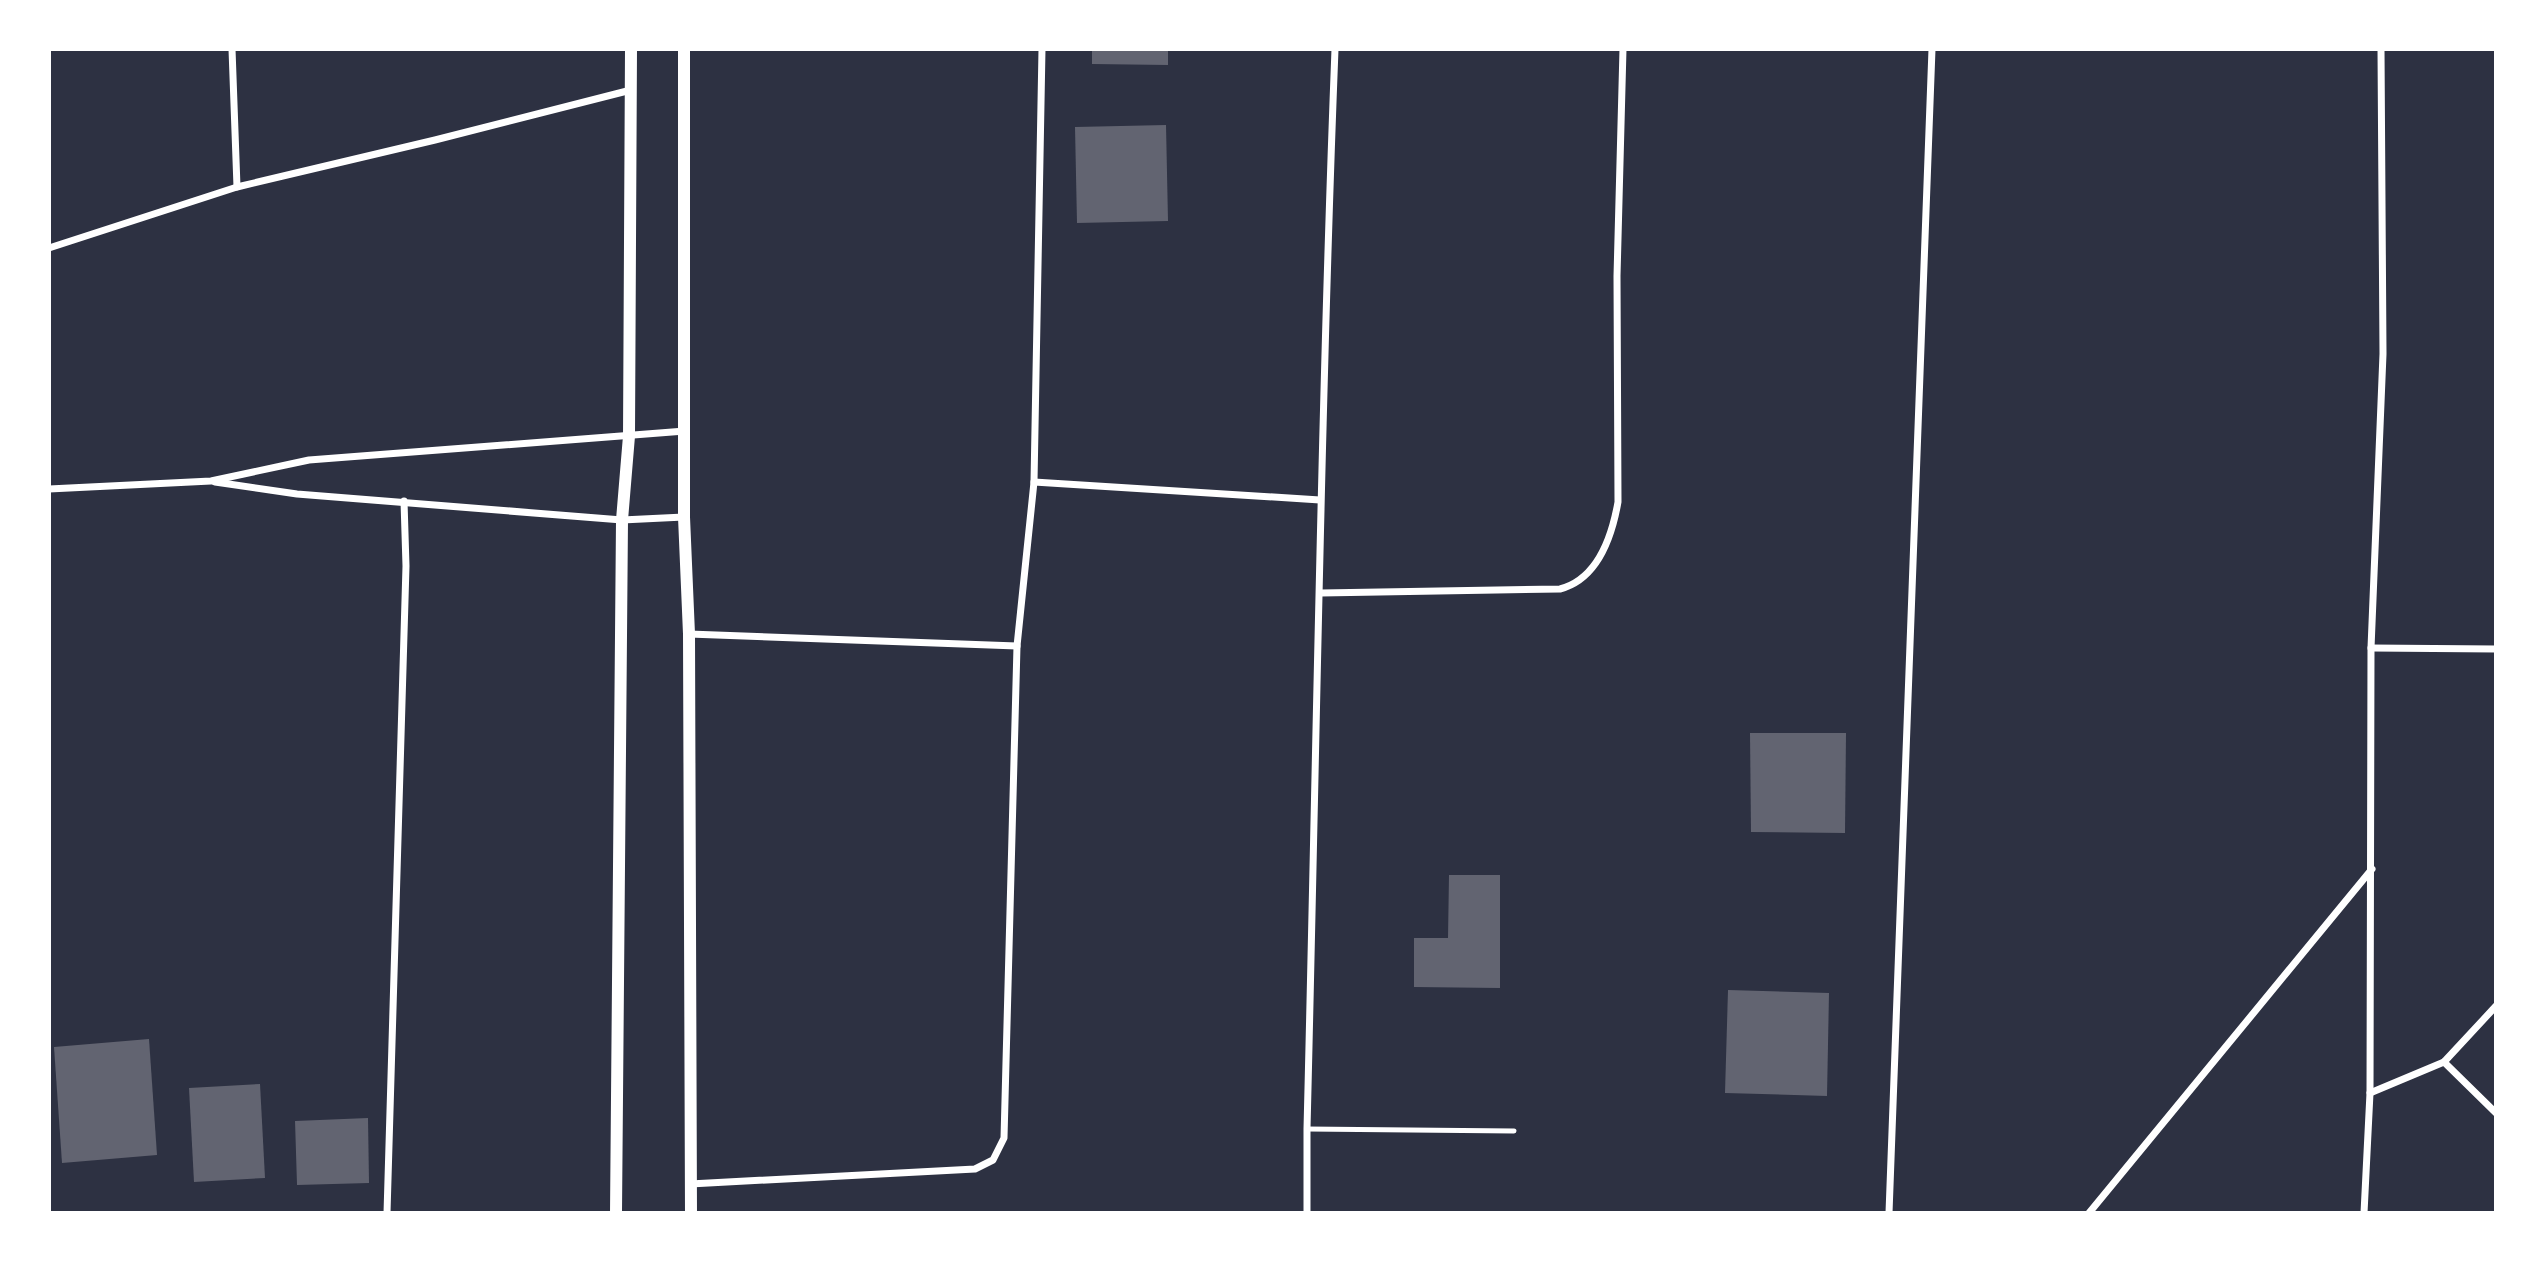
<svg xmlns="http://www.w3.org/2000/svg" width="2545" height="1262" viewBox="0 0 2545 1262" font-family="Cabin,sans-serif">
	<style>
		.building { fill: #626471 }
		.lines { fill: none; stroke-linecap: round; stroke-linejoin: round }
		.service { stroke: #fff; stroke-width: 5 }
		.minor { stroke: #fff; stroke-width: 7 }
		.tertiary { stroke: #fff; stroke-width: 12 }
	</style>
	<rect width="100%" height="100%" fill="#2d3142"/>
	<g class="building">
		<path d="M1092 49H1168V65L1092 64Z"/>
		<path d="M1166 125 1168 221 1077 223 1075 127Z"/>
		<path d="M1750 733H1846L1845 833 1751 832Z"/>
		<path d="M1449 875H1500V988L1414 987V938H1448Z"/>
		<path d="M1728 990 1829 993 1827 1096 1725 1093Z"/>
		<path d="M149 1039 157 1155 62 1163 54 1047Z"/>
		<path d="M260 1084 265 1178 194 1182 189 1088Z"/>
		<path d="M368 1118 369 1183 297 1185 295 1121Z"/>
	</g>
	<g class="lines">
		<path class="service" d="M1307 1129 1514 1131"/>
		<g class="minor">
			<path d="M232 49 237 187"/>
			<path d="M49 248 237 187 435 140 631 90"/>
			<path d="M215 482 297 494 622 520 684 517"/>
			<path d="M1034 482 1320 500"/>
			<path d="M49 489 211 481 309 460 685 431"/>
			<path d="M1321 593 1560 589C1598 579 1612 536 1618 502L1617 276 1623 49"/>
			<path d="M689 634 1017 646"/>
			<path d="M2371 648 2496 649"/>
			<path d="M2444 1062 2496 1113"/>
			<path d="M2370 1093 2444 1062 2496 1006"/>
			<path d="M690 1184 975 1169 993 1160 1004 1138 1017 646 1034 482 1042 49"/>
			<path d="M387 1213 406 566 404 501"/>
			<path d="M1307 1213V1129C1316 769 1321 409 1335 49"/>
			<path d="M1889 1213 1932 49"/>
			<path d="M2089 1213 2372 869"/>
			<path d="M2364 1213 2370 1093 2371 648 2383 354 2381 49"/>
		</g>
		<g class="tertiary">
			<path d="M684 49V517L689 634 691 1213"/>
			<path d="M616 1213 622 520 629 436 631 49"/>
		</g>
	</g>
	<rect width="2545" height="1262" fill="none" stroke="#ffffff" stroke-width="102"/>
</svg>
